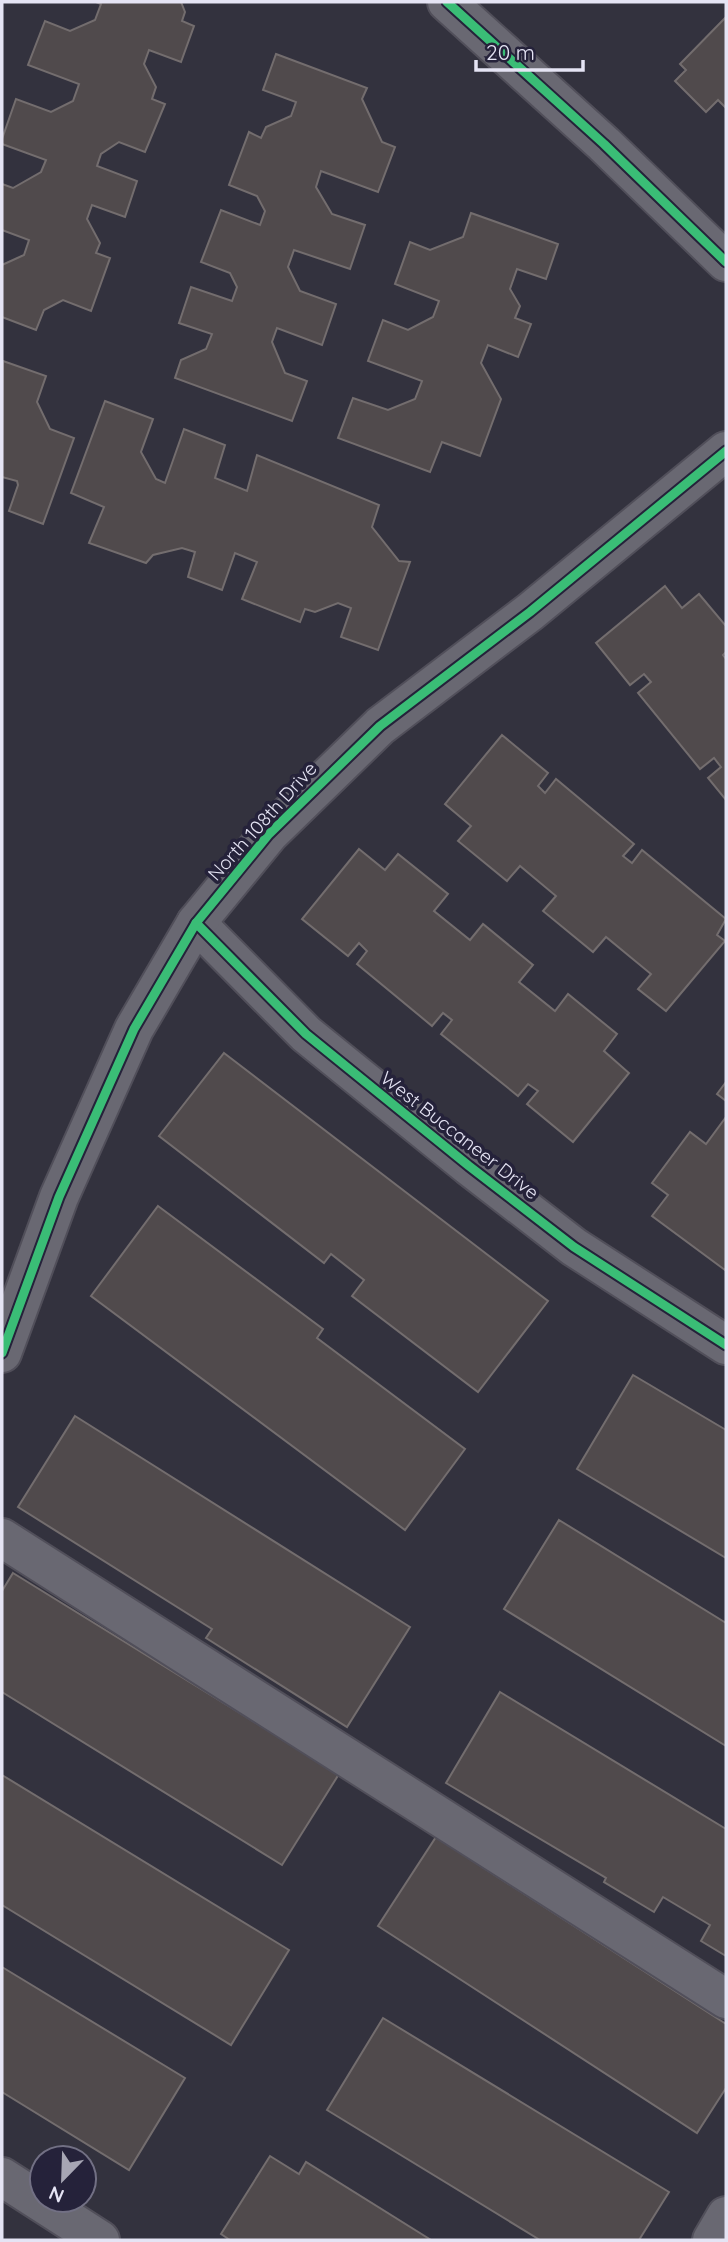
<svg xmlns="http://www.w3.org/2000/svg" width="728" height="2242" viewBox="0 0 728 2242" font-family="Quicksand,sans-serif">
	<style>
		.building { fill: #504a4c; stroke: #736d6e; stroke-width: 2 }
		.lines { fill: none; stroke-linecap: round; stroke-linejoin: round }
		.minor-casing { stroke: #514f5a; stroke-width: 42 }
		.minor { stroke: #696872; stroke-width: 38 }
		.cycleway-casing { stroke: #25223a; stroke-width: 13 }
		.cycleway { stroke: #3abd76; stroke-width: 9 }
		.labels { text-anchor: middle; stroke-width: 7; stroke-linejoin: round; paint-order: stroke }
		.street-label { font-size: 19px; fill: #e5e4f4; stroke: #25223a }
	</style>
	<rect width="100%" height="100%" fill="#33323e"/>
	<g class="building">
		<path d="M96 2H181L185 12 182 21 194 26 181 62 149 50 144 64 156 87 152 99 165 104 145 152 119 142 101 154 97 166 137 181 125 217 92 205 87 219 100 243 96 253 110 258 91 311 63 300 44 310 36 330 2 317V265L24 255 29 240 2 230V184L13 188 41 172 46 160 2 144V139L16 99 51 112 73 101 79 84 28 65 45 21 70 31 95 20 101 4Z"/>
		<path d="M726 17V108L718 100 706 112 675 81 686 70 680 64Z"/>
		<path d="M276 54 367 88 362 99 382 142 395 147 378 192 321 171 316 187 332 214 365 225 350 269 294 250 288 267 300 291 336 304 322 345 277 328 272 342 285 373 307 381 292 421 175 378 181 360 206 349 212 334 179 323 191 287 232 301 237 287 230 273 201 262 221 210 260 225 265 211 257 196 229 185 249 132 261 138 266 127 291 116 296 102 263 90Z"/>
		<path d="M471 213 558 244 546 279 517 269 510 289 520 306 515 318 531 324 518 357 488 345 481 363 501 399 480 456 442 442 430 472 338 438 353 398 388 410 415 399 422 381 368 361 383 320 408 330 433 317 439 301 395 284 410 242 430 250 463 237Z"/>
		<path d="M3 361 46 376 37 402 50 429 74 438 43 524 9 511 18 485 17 481 2 477Z"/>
		<path d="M105 401 153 419 141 452 156 479 165 483 184 429 225 445 215 478 247 491 257 455 379 505 372 527 399 561 410 562 378 650 341 637 351 608 338 603 315 612 305 609 300 622 242 599 257 562 235 553 222 590 188 577 195 552 182 548 153 555 146 563 89 543 104 507 71 493Z"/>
		<path d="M665 586 682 608 699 594 726 626V652L723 655 726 659V800L708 778 721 767 714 758 700 769 638 693 651 682 644 674 630 685 596 643Z"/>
		<path d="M502 735 548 773 538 786 545 793 556 779 634 844 623 856 632 863 642 850 726 919 717 935 725 941 666 1011 638 989 651 974 606 937 593 952 543 911 556 896 520 866 507 881 458 841 471 826 445 804Z"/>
		<path d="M359 849 385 870 398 854 448 894 434 911 470 940 483 924 533 965 519 982 555 1011 568 994 617 1034 604 1051 629 1073 573 1142 527 1104 538 1091 528 1084 518 1096 441 1034 452 1020 443 1013 432 1026 357 964 367 951 359 943 348 956 302 919Z"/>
		<path d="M224 1053 548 1301 478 1392 352 1296 364 1280 331 1254 324 1263 159 1136Z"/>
		<path d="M726 1082V1101L717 1094Z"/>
		<path d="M726 1117V1268L725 1270 652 1216 668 1195 652 1183 690 1132 706 1144Z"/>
		<path d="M158 1206 323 1329 317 1338 465 1449 405 1530 91 1296Z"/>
		<path d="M633 1375 726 1430V1558L577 1469Z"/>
		<path d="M75 1416 410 1627 347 1727 206 1638 212 1629 18 1507Z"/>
		<path d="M559 1520 726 1623V1746L504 1609Z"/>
		<path d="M13 1573 339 1774 282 1865 2 1692V1591Z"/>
		<path d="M500 1692 726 1829V1956L701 1941 710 1925 663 1897 654 1912 604 1882 606 1878 446 1783Z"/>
		<path d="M2 1775 289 1950 231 2045 2 1905Z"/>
		<path d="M436 1837 726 2024V2088L697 2133 378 1926Z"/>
		<path d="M2 1967 185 2078 129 2170 2 2092Z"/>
		<path d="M383 2018 669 2192 639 2240H540L327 2110Z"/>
		<path d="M270 2156 299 2174 306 2162 431 2240H230L221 2234Z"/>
	</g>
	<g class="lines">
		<g class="minor-casing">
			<g id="minor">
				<path d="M447 2 604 144 726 262"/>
				<path d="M196 923 306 1034 469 1166 574 1247 726 1345"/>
				<path d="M2 1353 59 1197 134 1029 196 923 269 834 380 726 530 612 726 451"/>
				<path d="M2 1538 726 1999"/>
				<path d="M2 2177 100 2240"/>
				<path d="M712 2240 726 2216"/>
			</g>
		</g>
		<use href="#minor" class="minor"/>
		<g class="cycleway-casing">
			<g id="cycleway">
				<path d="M447 2 604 144 726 262"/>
				<path d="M196 923 306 1034 469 1166 574 1247 726 1345"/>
				<path d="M2 1353 59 1197 134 1029 196 923 269 834 380 726 530 612 726 451"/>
			</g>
		</g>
		<use href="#cycleway" class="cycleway"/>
	</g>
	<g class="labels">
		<g class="street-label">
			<text transform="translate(262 821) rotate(-48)" y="7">North 108th Drive</text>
			<text transform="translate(460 1135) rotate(38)" y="7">West Buccaneer Drive</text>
		</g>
	</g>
	<rect width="728" height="2242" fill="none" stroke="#e5e4f4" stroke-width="7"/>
	<g transform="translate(63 2179) rotate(203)"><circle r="33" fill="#25223a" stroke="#727084" stroke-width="2"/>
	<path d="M0-5L12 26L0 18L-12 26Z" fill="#a7a6b4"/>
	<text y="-10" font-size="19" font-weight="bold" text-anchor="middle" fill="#e5e4f4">N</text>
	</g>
	<path d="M476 60v10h107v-10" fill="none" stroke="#e5e4f4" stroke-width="3.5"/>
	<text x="486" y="60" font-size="21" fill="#e5e4f4" stroke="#25223a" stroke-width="5" paint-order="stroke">20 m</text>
</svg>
